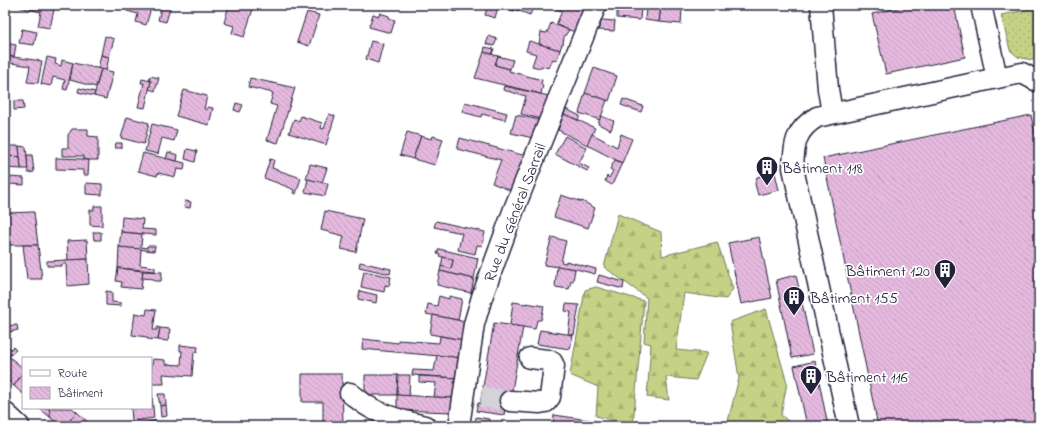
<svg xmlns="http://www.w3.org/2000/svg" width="1044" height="431" viewBox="0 0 1044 431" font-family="'Indie Flower',sans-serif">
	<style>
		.grass { fill: url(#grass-dots); stroke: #747a60 }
		.forest { fill: url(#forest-firs); stroke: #747a60 }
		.building { fill: url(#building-back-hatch); stroke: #22223b }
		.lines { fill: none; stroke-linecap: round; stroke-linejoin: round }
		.minor-tunnel { stroke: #d3d3d8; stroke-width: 20; stroke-dasharray: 20 10; stroke-linecap: butt }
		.minor-casing { stroke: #22223b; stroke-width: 23 }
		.major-casing { stroke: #22223b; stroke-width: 25 }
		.minor { stroke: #fff; stroke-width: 20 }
		.major { stroke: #fff; stroke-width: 22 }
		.labels { text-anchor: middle; stroke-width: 3.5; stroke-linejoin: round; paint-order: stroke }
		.poi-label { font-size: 16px; fill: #22223b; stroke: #fff; text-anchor: start }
		.street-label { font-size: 16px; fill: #22223b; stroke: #fff }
	</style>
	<defs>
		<pattern id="grass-dots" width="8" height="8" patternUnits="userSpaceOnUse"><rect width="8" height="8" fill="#c5d184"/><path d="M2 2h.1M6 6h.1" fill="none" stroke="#a9b373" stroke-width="1.8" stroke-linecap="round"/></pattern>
		<pattern id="forest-firs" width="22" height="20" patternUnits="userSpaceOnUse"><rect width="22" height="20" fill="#c5d184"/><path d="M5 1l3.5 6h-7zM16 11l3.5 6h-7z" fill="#a9b373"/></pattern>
		<pattern id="building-back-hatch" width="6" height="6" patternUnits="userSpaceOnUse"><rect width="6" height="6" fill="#e5b9de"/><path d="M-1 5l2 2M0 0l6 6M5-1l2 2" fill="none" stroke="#c49fbf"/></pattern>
	</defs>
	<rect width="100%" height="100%" fill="#fff"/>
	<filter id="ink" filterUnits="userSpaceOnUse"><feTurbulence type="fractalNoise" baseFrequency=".025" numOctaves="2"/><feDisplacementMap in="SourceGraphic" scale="8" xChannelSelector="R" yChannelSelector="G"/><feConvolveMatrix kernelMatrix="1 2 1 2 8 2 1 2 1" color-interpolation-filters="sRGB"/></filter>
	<g filter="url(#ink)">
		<path class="grass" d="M1036 8 1039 22V58L1032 60 1018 57 1010 50 1001 15Z"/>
		<g class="forest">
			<path d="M618 214 661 232 662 256 717 242 733 289 726 299 684 293 676 350 707 353 696 380 666 377 669 400 647 397 651 344 644 342 647 298 604 267Z"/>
			<path d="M596 287 644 301 633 425 596 416 598 387 570 375 585 290Z"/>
			<path d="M766 309 787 383 781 415 794 426H713L728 421 739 378 730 322Z"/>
		</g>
		<g class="building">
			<path d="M20 5H55L50 28 38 26 41 12 19 7Z"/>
			<path d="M129 5H152L146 25 136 22 138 14 127 11Z"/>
			<path d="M162 5H171L166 22 158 20Z"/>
			<path d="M229 5H241L253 9 244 37 232 33 234 26 224 23Z"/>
			<path d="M441 5H458L456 12 440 7Z"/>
			<path d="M488 5 498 7 495 18 485 15Z"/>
			<path d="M499 5H516L514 11 499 6Z"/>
			<path d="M516 5H534L530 15 514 9Z"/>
			<path d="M550 5 581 6 583 9 575 32 556 25 562 11 554 8V7Z"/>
			<path d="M614 5H635V7L641 8 640 20 617 18V11L614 10Z"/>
			<path d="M897 5H954L965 57 886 74 872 14 898 8Z"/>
			<path d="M1009 5H1036L1010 10Z"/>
			<path d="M646 6 661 7 659 22 645 20Z"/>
			<path d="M661 7 682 9 681 24 659 22Z"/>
			<path d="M307 12 319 15 309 46 297 42Z"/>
			<path d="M380 13 389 16V18L395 20 391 33 369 27 373 14 379 16Z"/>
			<path d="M602 20 615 21 614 31 598 30Z"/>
			<path d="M551 23 569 30 564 37 563 44H562L560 50 539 44 541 32 547 33Z"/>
			<path d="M22 29 37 32 34 45 19 43Z"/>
			<path d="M105 36 114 39 109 57 101 55Z"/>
			<path d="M489 36 497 39 494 46 486 44Z"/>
			<path d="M371 41 383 44 378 63 366 59Z"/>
			<path d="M529 41 560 50 557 60 553 59 549 68 541 66 540 68 532 66 536 54 526 51Z"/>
			<path d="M5 43 16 45 14 57 5 56Z"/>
			<path d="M485 47 494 49 492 54 484 52Z"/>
			<path d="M484 52 498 56 495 65 510 69 509 71 542 80 541 84 543 85 541 94 475 78Z"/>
			<path d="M101 55 109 57 106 71 98 69Z"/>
			<path d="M6 56 42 61 38 83 27 82 30 66 5 62Z"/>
			<path d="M498 56 513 60 510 69 495 65Z"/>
			<path d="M47 57 56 59 55 64 61 66 62 60 73 63 67 90 63 89 65 80 53 77 51 86 41 84Z"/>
			<path d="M73 63 101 69 96 87 70 80Z"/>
			<path d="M594 68 617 76 609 101 585 93Z"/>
			<path d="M101 69 113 72 106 99 94 96Z"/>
			<path d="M150 76 159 78 155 91 149 89 151 81H149Z"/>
			<path d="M250 78 295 88 278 143 267 140 277 106 270 104 273 93 248 87Z"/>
			<path d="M142 79 151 81 145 108 138 107 144 83H141Z"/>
			<path d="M504 86 549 96 541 119 521 114 526 96 503 90Z"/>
			<path d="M79 88 95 92 94 96 78 92Z"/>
			<path d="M184 90 207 96 204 109 207 110V107L213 108 209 125 176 116Z"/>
			<path d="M585 93 607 100 600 120 579 113Z"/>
			<path d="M623 99 643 106 641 112 621 105Z"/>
			<path d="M14 101H23L24 109 14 110Z"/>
			<path d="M465 102 507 113 505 120 482 114 481 117 462 112Z"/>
			<path d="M236 103 243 105 240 112 234 110Z"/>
			<path d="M566 109 580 116 578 120 564 114Z"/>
			<path d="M329 114 335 116 326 145 289 133 294 119 299 121 301 116 322 123 321 128 324 129Z"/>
			<path d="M564 114 595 128 587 145 558 130Z"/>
			<path d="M516 115 540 120 533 138 511 133Z"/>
			<path d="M1031 115 1039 153V421L1016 426H878L823 158Z"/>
			<path d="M601 116 614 121 611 130 598 124Z"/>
			<path d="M127 117 149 123 144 144 121 138Z"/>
			<path d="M152 124 177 130 174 141 162 138 158 154 145 151Z"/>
			<path d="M72 129H88V136L98 137V160H84V156H62V148H68V135Z"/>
			<path d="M407 132 421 136 413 159 400 155Z"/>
			<path d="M592 134 617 147 621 134 632 139 622 163 587 145Z"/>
			<path d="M421 136 432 139 433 136 443 139 435 165 413 159Z"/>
			<path d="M565 136 587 148 579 163 589 168 587 171 555 154Z"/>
			<path d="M460 138 526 156 512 191 492 183 501 160 457 149Z"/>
			<path d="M116 143H122V148H115Z"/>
			<path d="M5 146H19L20 157 5 156Z"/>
			<path d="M19 146 26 147 28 169H21Z"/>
			<path d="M187 149 197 151 195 162 185 159Z"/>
			<path d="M168 152 178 155 177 161 166 159Z"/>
			<path d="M143 153 185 163 184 170 177 169 175 177 158 173 157 176 138 171Z"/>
			<path d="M27 155H32L34 172 28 173Z"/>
			<path d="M5 156 20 157 21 169 6 168Z"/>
			<path d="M56 158 84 159V160H89L88 175H83V170L56 169Z"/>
			<path d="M270 159 274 160 272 168 301 178 296 194 293 193 294 190 288 187 264 178Z"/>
			<path d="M615 160 622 163 612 185 605 181 607 176 609 178 613 171 610 169Z"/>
			<path d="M310 164 327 168 322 183 306 179Z"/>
			<path d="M775 173 779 190 758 195 755 184 757 177Z"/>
			<rect x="5" y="177" width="4" height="7"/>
			<path d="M9 177 24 178V185L9 184Z"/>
			<path d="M308 179 328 184 325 196 305 192Z"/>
			<path d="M86 183 102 184V195L86 194Z"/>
			<path d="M561 195 582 202V201L595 208 588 228 554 217Z"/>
			<path d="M185 201 191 202 190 208 184 207Z"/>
			<path d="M94 206H102V226L90 225V210H94Z"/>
			<path d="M325 211 363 219 356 252 341 249 344 236 321 230Z"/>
			<path d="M34 212 38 245H5V213Z"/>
			<path d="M122 217 143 219 142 229 156 230V235L121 232Z"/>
			<path d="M436 221 485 232 482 246 477 245 475 254 458 250 462 233 434 227Z"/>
			<path d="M93 232H101V240H94Z"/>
			<path d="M121 232 142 234 141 247 147 248V246H155L154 251 119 247Z"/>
			<path d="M552 237 566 241 561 262 566 263V261L596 269 595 274 576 269 544 265Z"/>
			<path d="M759 237 772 298 741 304 728 243Z"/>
			<path d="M87 240 88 259 68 260 67 241Z"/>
			<path d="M23 245H38L42 279H27Z"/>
			<path d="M119 247 141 249 140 265 155 267V271L118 268Z"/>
			<path d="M439 249 478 258 474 279 440 271 441 266 451 269 453 260 439 256 440 254H437Z"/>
			<path d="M443 257 453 260 451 269 441 266Z"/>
			<path d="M88 259 89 284 67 286 66 264H62V266H47V261Z"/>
			<path d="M360 262 391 269 390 274 359 267Z"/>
			<path d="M557 266 575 269 573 281H571L569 289 555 287Z"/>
			<path d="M118 268 143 271 141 289 121 287 122 282 116 281Z"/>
			<path d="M143 271 162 272 161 281H154V279L142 278Z"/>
			<path d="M364 271 391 277 389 286 385 285 384 292 361 287Z"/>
			<path d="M440 271 474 279 471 293 437 285Z"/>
			<path d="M599 275 624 282 623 289 597 282Z"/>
			<path d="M796 275 813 354 792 358 776 280Z"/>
			<path d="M106 291 112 292V302L121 303V306L106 305Z"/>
			<path d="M360 291 377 295 376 303 358 299Z"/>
			<path d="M439 296 449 299V296L462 299 458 320 426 314 428 304 437 306Z"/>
			<path d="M513 302 526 304V303L544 306 541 320H537L535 329 510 325Z"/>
			<path d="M566 304 579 305 574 335H568L571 312 565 311Z"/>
			<path d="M147 309 156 310 153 330H157V327L160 328 158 340 147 339V337L132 335 135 313 146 315Z"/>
			<path d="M433 315 466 322 463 340 430 334Z"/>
			<path d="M494 323 523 327 509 408 480 404Z"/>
			<path d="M17 325 18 330 5 333V326Z"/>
			<path d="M160 328 170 329 168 341 158 340Z"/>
			<path d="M540 330 573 335 570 349 537 344Z"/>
			<path d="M440 336 463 340 461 358 362 349 363 339 398 343V340L439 343Z"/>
			<path d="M180 345 198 347 197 352H194L192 376 163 374 164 384H151V370L153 359 165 360V364L181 365 182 351H180Z"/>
			<path d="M8 347 11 349 13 347 16 350 5 359V351Z"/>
			<path d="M437 355 461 358 458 378 412 375 413 370 434 371Z"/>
			<path d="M8 356 22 367 23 365V372L14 386 5 378V359Z"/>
			<path d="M815 361 828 426H807L794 366Z"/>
			<path d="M23 372V394L14 386Z"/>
			<path d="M302 374H342L343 426H323V402H302Z"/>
			<path d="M365 375H398L397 395H365Z"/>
			<path d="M398 375H410L409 396 397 395Z"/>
			<path d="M419 376 458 378 454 398 434 397 436 383 419 382Z"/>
			<path d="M158 394H165L166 405 160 406Z"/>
			<path d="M151 395H152L154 418 132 421 131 408H151Z"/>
			<path d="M397 395 454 398 452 412 397 410Z"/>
			<path d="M478 403 505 407 504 415 476 411Z"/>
			<path d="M166 405 167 416 161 417 160 406Z"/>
			<path d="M39 408H49L51 418Z"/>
			<path d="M49 408H72L77 412 65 426H60L51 418Z"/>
			<path d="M77 412 92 426H65Z"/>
			<path d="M554 415 596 421V426H559V423L553 422Z"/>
			<path d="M476 417 489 419V426H475Z"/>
			<path d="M156 421V424L153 425V426H133V424Z"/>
		</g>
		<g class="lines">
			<path class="minor-tunnel" d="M481 397 510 401"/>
			<g class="minor-casing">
				<g id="minor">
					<path d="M821 5 828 89 832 113"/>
					<path d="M981 5 997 78"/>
					<path d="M350 393C357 398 363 404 371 408 387 417 407 422 425 426"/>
					<path d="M510 401 540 403 546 402 550 397 554 366 552 362 548 360 530 358"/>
					<path d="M459 426 474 324 482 297 514 209 596 5"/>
					<path d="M849 426 793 168C794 144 795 130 817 117L997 78 1022 73 1039 82"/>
				</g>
			</g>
			<g class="major-casing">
				<path id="major" d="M5 414 18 426"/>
			</g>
			<use href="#minor" class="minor"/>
			<use href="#major" class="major"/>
		</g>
	</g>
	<defs>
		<g id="building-pin" transform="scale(1.15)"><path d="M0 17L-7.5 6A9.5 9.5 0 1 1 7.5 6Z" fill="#22223b" stroke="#fff"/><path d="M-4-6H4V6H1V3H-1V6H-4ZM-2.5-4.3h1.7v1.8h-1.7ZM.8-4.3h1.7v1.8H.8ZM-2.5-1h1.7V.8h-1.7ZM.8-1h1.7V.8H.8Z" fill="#fff"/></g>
	</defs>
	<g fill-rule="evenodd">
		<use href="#building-pin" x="767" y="167"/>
		<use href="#building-pin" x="945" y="270"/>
		<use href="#building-pin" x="794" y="297"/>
		<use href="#building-pin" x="811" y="376"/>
	</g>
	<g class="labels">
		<g class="poi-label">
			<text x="782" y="173">Bâtiment 118</text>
			<text x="930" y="276" text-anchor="end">Bâtiment 120</text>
			<text x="810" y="303">Bâtiment 155</text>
			<text x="826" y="382">Bâtiment 116</text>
		</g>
		<g class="street-label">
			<text transform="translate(514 212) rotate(-69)" y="6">Rue du Général Sarrail</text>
		</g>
	</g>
	<rect width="1044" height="431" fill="none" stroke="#fff" stroke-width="20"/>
	<rect x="10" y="10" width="1024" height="411" fill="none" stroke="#22223b" stroke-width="1.5" filter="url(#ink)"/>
	<rect x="22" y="357" width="130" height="52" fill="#ffffff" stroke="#a7a7b1"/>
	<rect x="30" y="370" width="20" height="6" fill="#ffffff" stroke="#a7a7b1"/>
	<text x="58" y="377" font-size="12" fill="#22223b">Route</text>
	<rect x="30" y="387" width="20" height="12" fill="url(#building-back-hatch)" stroke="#a7a7b1"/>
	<text x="58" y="397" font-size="12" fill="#22223b">Bâtiment</text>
</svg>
